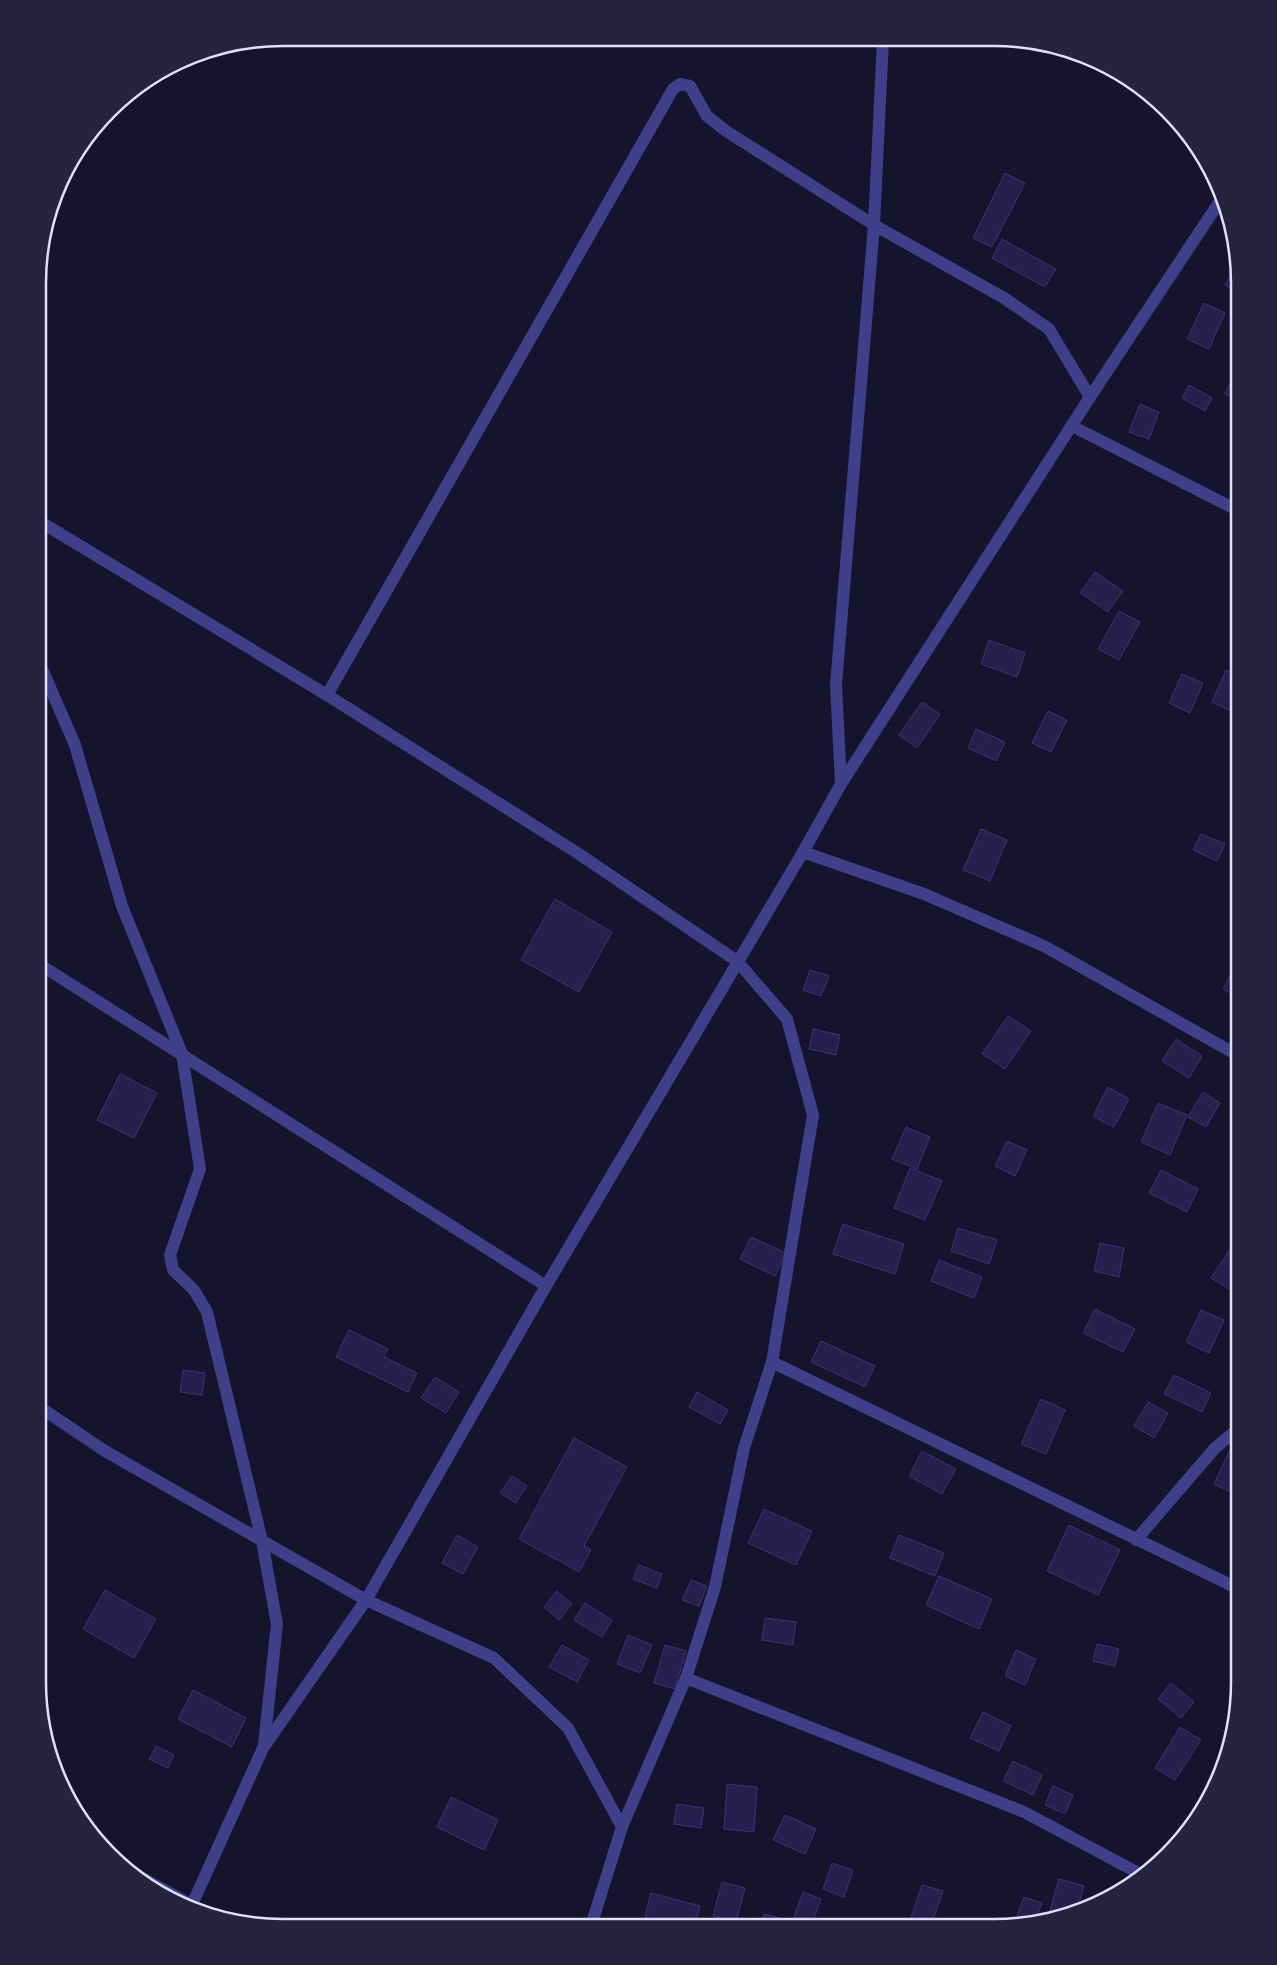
<svg xmlns="http://www.w3.org/2000/svg" width="1277" height="1965" viewBox="0 0 1277 1965" font-family="'PT Sans',sans-serif">
	<style>
		.building { fill: #271f4d; stroke: #3d3278 }
		.lines { fill: none; stroke-linecap: round; stroke-linejoin: round }
		.minor { stroke: #403f8a; stroke-width: 12 }
		.rim { fill: none; stroke: #e2dffe; stroke-width: 2.5 }
	</style>
	<rect width="100%" height="100%" fill="#16132c"/>
	<g class="building">
		<path d="M1123 77 1143 88 1148 95 1121 82Z"/>
		<path d="M1005 173 1025 183 992 247 973 238Z"/>
		<path d="M1002 239 1056 269 1045 287 992 258Z"/>
		<path d="M1236 265 1240 283 1239 293 1225 285Z"/>
		<path d="M1204 303 1225 313 1209 349 1187 339Z"/>
		<path d="M1238 367 1239 368V400L1225 394Z"/>
		<path d="M1189 385 1212 398 1205 411 1182 398Z"/>
		<path d="M1140 404 1159 412 1149 439 1129 432Z"/>
		<path d="M1095 572 1123 591 1108 612 1080 593Z"/>
		<path d="M1119 611 1140 622 1119 660 1098 649Z"/>
		<path d="M989 640 1025 653 1017 677 981 664Z"/>
		<path d="M1226 670 1239 676V715L1212 702Z"/>
		<path d="M1182 674 1203 683 1190 713 1169 703Z"/>
		<path d="M922 702 940 714 917 748 899 735Z"/>
		<path d="M1048 711 1067 720 1051 752 1032 743Z"/>
		<path d="M976 729 1005 742 996 761 968 748Z"/>
		<path d="M981 829 1007 840 990 881 963 870Z"/>
		<path d="M1201 834 1225 844 1217 861 1193 850Z"/>
		<path d="M555 899 612 932 579 992 521 960Z"/>
		<path d="M1234 969 1239 972V998L1223 989Z"/>
		<path d="M810 970 829 976 821 996 803 990Z"/>
		<path d="M1008 1016 1031 1031 1005 1069 982 1054Z"/>
		<path d="M813 1029 840 1035 836 1055 809 1049Z"/>
		<path d="M1176 1039 1202 1056 1189 1078 1162 1061Z"/>
		<path d="M120 1074 157 1093 134 1138 97 1120Z"/>
		<path d="M1108 1087 1129 1099 1114 1127 1093 1116Z"/>
		<path d="M1203 1092 1220 1103 1206 1127 1188 1117Z"/>
		<path d="M1158 1103 1187 1115 1170 1155 1141 1142Z"/>
		<path d="M906 1127 930 1137 917 1169 892 1159Z"/>
		<path d="M1007 1141 1027 1150 1015 1176 995 1166Z"/>
		<path d="M910 1168 942 1181 925 1220 894 1208Z"/>
		<path d="M1161 1170 1198 1189 1187 1212 1149 1193Z"/>
		<path d="M843 1224 904 1244 895 1274 833 1254Z"/>
		<path d="M958 1228 997 1240 989 1264 951 1251Z"/>
		<path d="M751 1237 786 1253 775 1276 740 1259Z"/>
		<path d="M1100 1243 1124 1248 1119 1277 1094 1271Z"/>
		<path d="M1230 1249 1239 1255V1276L1231 1290 1211 1278Z"/>
		<path d="M939 1260 982 1277 974 1298 931 1281Z"/>
		<path d="M1095 1309 1135 1329 1123 1352 1083 1333Z"/>
		<path d="M1201 1310 1224 1320 1209 1353 1186 1342Z"/>
		<path d="M349 1330 388 1349 384 1357 417 1373 408 1392 336 1357Z"/>
		<path d="M821 1341 875 1366 865 1387 811 1362Z"/>
		<path d="M183 1370 205 1373 202 1395 180 1392Z"/>
		<path d="M1174 1375 1211 1393 1202 1412 1164 1394Z"/>
		<path d="M435 1377 459 1392 446 1413 421 1398Z"/>
		<path d="M697 1392 728 1410 720 1424 689 1407Z"/>
		<path d="M1041 1399 1065 1410 1046 1454 1021 1444Z"/>
		<path d="M1148 1402 1168 1413 1154 1438 1134 1426Z"/>
		<path d="M574 1438 627 1467 584 1546 591 1550 579 1572 519 1539Z"/>
		<path d="M1233 1443 1239 1446V1496L1214 1484Z"/>
		<path d="M922 1451 956 1469 942 1494 909 1476Z"/>
		<path d="M512 1476 527 1486 516 1503 500 1493Z"/>
		<path d="M764 1509 812 1531 796 1565 748 1543Z"/>
		<path d="M1069 1525 1120 1550 1098 1595 1047 1571Z"/>
		<path d="M457 1535 478 1547 463 1574 442 1563Z"/>
		<path d="M899 1535 944 1553 935 1576 890 1558Z"/>
		<path d="M639 1565 662 1574 657 1588 633 1579Z"/>
		<path d="M939 1576 992 1599 979 1629 926 1605Z"/>
		<path d="M691 1580 707 1586 699 1606 682 1600Z"/>
		<path d="M105 1590 156 1619 134 1658 83 1629Z"/>
		<path d="M557 1591 572 1604 559 1620 544 1607Z"/>
		<path d="M585 1603 612 1620 602 1637 574 1620Z"/>
		<path d="M765 1618 796 1622 793 1645 762 1640Z"/>
		<path d="M628 1635 652 1645 640 1673 617 1664Z"/>
		<path d="M1097 1644 1119 1649 1115 1666 1093 1661Z"/>
		<path d="M562 1645 589 1660 577 1682 549 1667Z"/>
		<path d="M665 1645 686 1651 675 1689 654 1683Z"/>
		<path d="M1016 1650 1036 1659 1025 1685 1005 1676Z"/>
		<path d="M1171 1683 1194 1702 1181 1718 1158 1699Z"/>
		<path d="M193 1690 246 1718 232 1747 178 1719Z"/>
		<path d="M983 1712 1011 1726 999 1751 970 1738Z"/>
		<path d="M1180 1727 1201 1740 1175 1780 1155 1768Z"/>
		<path d="M156 1746 174 1755 168 1768 149 1759Z"/>
		<path d="M1013 1761 1042 1775 1033 1795 1003 1781Z"/>
		<path d="M727 1784 757 1787 754 1832 724 1829Z"/>
		<path d="M1053 1786 1073 1795 1065 1814 1045 1805Z"/>
		<path d="M451 1797 498 1820 484 1850 437 1827Z"/>
		<path d="M677 1804 704 1808 701 1828 674 1824Z"/>
		<path d="M785 1815 816 1829 805 1854 773 1840Z"/>
		<path d="M832 1863 853 1870 844 1897 823 1889Z"/>
		<path d="M1059 1879 1084 1886 1077 1911 1054 1916 1049 1914Z"/>
		<path d="M722 1882 745 1888 736 1922 713 1916Z"/>
		<path d="M922 1885 943 1891 931 1926 910 1920Z"/>
		<path d="M803 1892 821 1899 812 1924 794 1917Z"/>
		<path d="M651 1893 700 1906 694 1927H683L645 1917Z"/>
		<path d="M1024 1897 1042 1903 1036 1919 1014 1924Z"/>
		<path d="M764 1914 790 1921 789 1927H760Z"/>
	</g>
	<g class="lines">
		<g class="minor">
			<path d="M1072 426 1239 511"/>
			<path d="M39 521 327 695 576 852 737 961 787 1019 813 1115 772 1362 744 1448 715 1587 686 1678 622 1827 591 1926"/>
			<path d="M39 662 75 745 122 906 182 1054 200 1169 170 1255 173 1270 194 1290 207 1312 262 1541 277 1624 264 1745"/>
			<path d="M327 695 673 89 680 84 690 86 707 116 726 131 874 225 1004 298 1049 329 1090 397"/>
			<path d="M841 784 836 685 874 225 883 39"/>
			<path d="M803 852 924 894 1044 946 1239 1056"/>
			<path d="M39 964 546 1286"/>
			<path d="M772 1362 1239 1589"/>
			<path d="M38 1406 105 1451 366 1600 494 1658 568 1728 622 1827"/>
			<path d="M1136 1540 1215 1448 1239 1428"/>
			<path d="M686 1678 1024 1812 1144 1876"/>
			<path d="M126 1869 206 1913"/>
			<path d="M190 1909 263 1748 366 1600 546 1286 803 852 841 784 1090 397 1222 198"/>
		</g>
	</g>
	<path d="M0 0H1277V1965H0ZM283 46H994A237 237 0 0 1 1231 283V1682A237 237 0 0 1 994 1919H283A237 237 0 0 1 46 1682V283A237 237 0 0 1 283 46Z" fill="#26233d" fill-rule="evenodd"/>
	<path class="rim" d="M283 46H994A237 237 0 0 1 1231 283V1682A237 237 0 0 1 994 1919H283A237 237 0 0 1 46 1682V283A237 237 0 0 1 283 46Z"/>
</svg>
